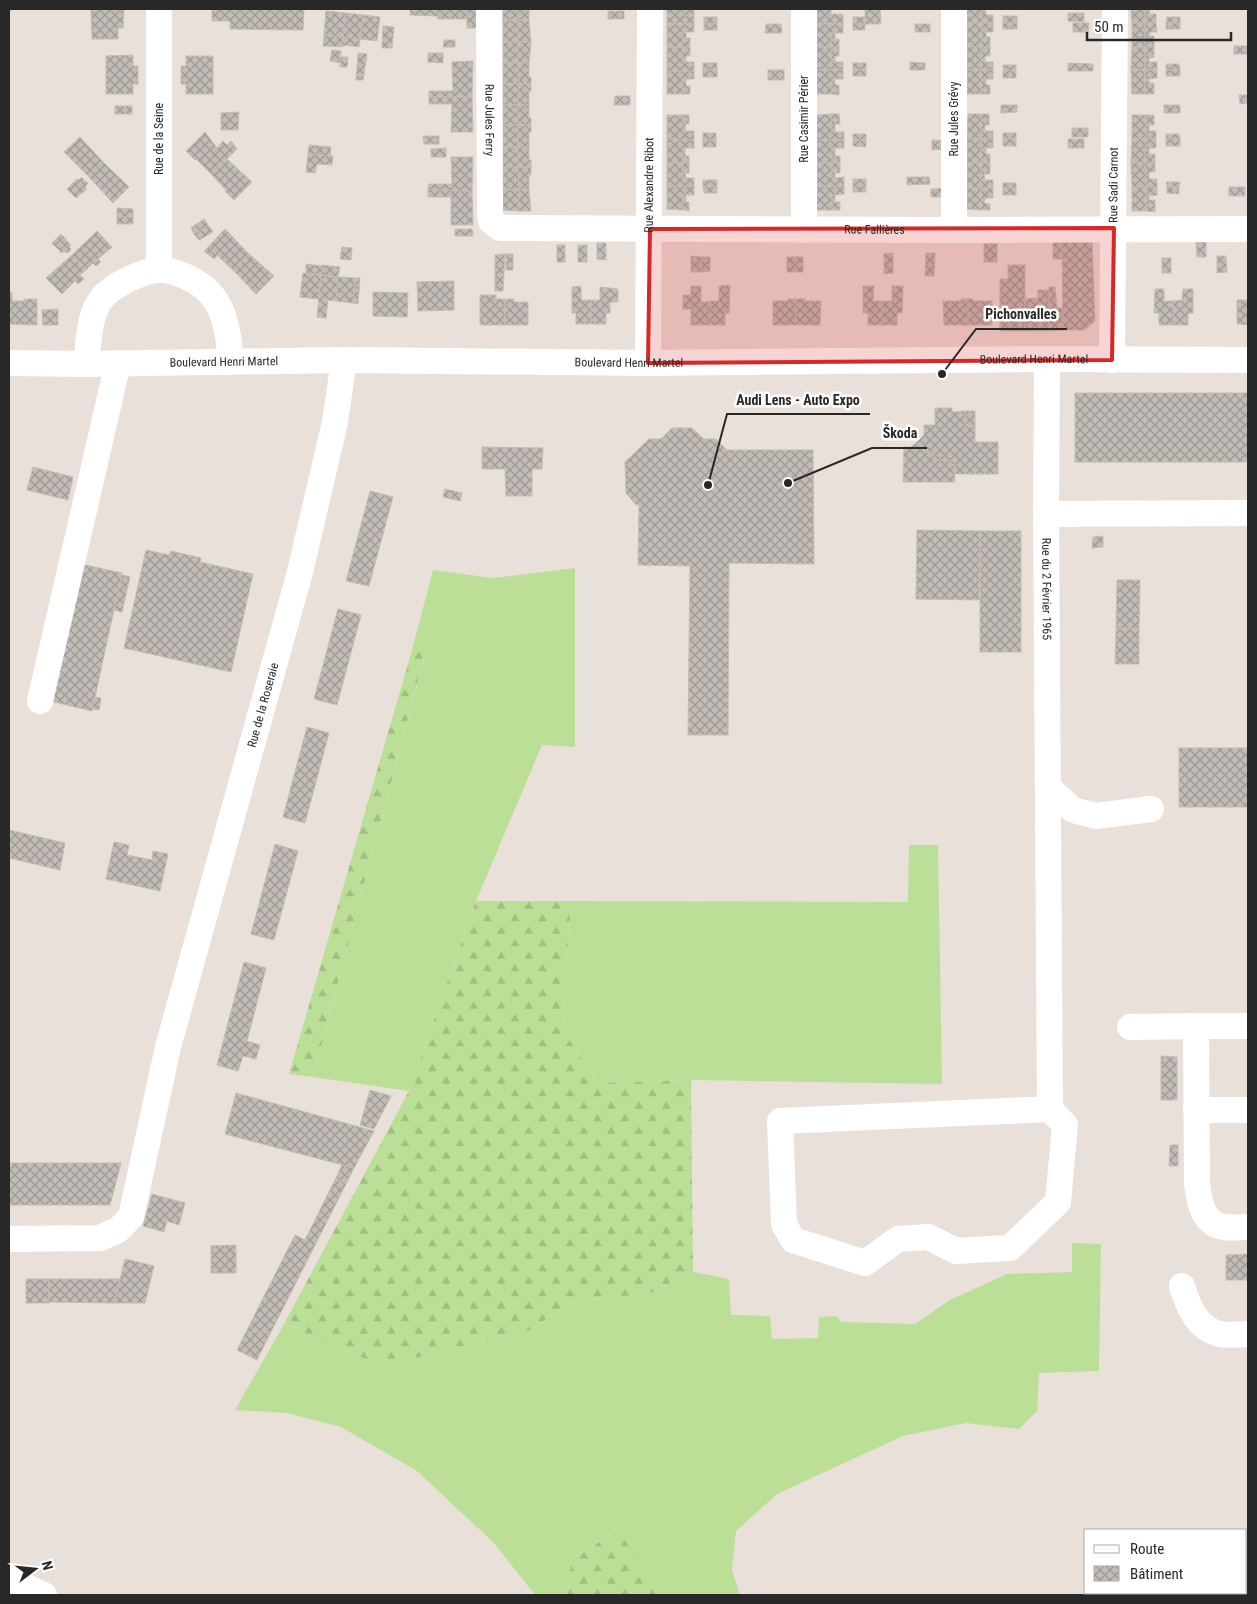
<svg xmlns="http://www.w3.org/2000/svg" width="1257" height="1604" viewBox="0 0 1257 1604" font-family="'Roboto Condensed',sans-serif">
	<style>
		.grass { fill: #bcdf97 }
		.forest { fill: url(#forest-firs) }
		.building { fill: url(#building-cross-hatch); stroke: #c5bcb4 }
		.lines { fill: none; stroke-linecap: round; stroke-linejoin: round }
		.minor { stroke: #fff; stroke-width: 26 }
		.marked { fill: #d62828; fill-opacity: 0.2; stroke: #d62828; stroke-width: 4; stroke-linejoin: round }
		.labels { text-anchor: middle; stroke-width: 5; stroke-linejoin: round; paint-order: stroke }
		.street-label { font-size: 12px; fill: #282828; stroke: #fff }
		.leader { fill: none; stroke: #282828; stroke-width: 2 }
		.callout-dot { fill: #282828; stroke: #fff; stroke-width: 2 }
		.callout-label { font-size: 14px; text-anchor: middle; font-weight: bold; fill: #282828; stroke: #fff; stroke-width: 5; stroke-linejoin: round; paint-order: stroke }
	</style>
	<defs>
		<pattern id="forest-firs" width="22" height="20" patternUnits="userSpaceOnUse" patternTransform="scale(1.25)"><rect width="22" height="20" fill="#bcdf97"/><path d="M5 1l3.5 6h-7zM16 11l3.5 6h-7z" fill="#a2bf82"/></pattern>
		<pattern id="building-cross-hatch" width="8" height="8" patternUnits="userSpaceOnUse" patternTransform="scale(1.25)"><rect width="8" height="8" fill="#c2bcb6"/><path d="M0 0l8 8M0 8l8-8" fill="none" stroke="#9e9994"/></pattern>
	</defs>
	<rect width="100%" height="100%" fill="#eae0da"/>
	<g class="grass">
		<path d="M575 568V747L542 745 476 901 409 1091 313 1077 425 655 412 650 433 570 493 578Z"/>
		<path d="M909 845H938L942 1084 691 1080 598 1083 563 1030 571 901 908 902Z"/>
		<path d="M1072 1243 1101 1244 1099 1371 1039 1373 1037 1411 1019 1429 966 1423 903 1436 777 1494 736 1531 732 1570 740 1595H657L618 1530 571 1560 568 1595H535L494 1543 417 1471 341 1427 287 1413 235 1410 284 1324 382 1366 531 1330 574 1300 649 1294 693 1272 729 1279 731 1315 770 1316 772 1339 818 1338 819 1317 837 1316 841 1322 915 1324 950 1300 1007 1274 1072 1272Z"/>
	</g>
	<g class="forest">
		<path d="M412 650 425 654 313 1077 289 1074Z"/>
		<path d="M476 901H571L563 1030 598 1083 691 1080 693 1272 649 1294 574 1300 531 1330 382 1366 284 1324 409 1091Z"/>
		<path d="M619 1530 657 1595H568L571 1560Z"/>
	</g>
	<g class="building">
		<path d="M91 9H118V10H124L123 28H118V39H92Z"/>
		<path d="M212 9H304L303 30 230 29V21H212Z"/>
		<path d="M410 9H437L438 16 410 15Z"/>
		<path d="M437 9H467V19H438Z"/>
		<rect x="467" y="9" width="9" height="19"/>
		<rect x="503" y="9" width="15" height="11"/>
		<rect x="518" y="9" width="11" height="11"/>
		<path d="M667 9H682V15H694V24H667Z"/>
		<rect x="682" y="9" width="12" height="6"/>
		<path d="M817 9H831V14H843V24H817Z"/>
		<path d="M865 9H880L881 24H865Z"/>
		<rect x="967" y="9" width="15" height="14"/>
		<path d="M982 9H986V15H993V23H982Z"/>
		<path d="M1131 9H1145V23H1132Z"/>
		<path d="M1145 9H1154L1149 10 1150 14H1156V23H1145Z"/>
		<path d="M326 11 345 13 343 37 324 35Z"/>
		<rect x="608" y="11" width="16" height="8"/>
		<path d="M345 13 363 15 360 39 343 37Z"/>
		<path d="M1068 13H1084V22L1068 21Z"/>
		<path d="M363 15 380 17 377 41 360 39Z"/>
		<rect x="1003" y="16" width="14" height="7"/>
		<rect x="704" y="17" width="13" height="7"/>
		<rect x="853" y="17" width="12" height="7"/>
		<path d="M1167 17H1180V23H1166Z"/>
		<rect x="503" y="20" width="15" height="22"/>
		<path d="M518 20H529L531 42H518Z"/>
		<path d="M967 23H982L981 47 967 46Z"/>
		<path d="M982 23H993V32H986V37H990V47H981Z"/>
		<rect x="1003" y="23" width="14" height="6"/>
		<path d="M1073 23H1089L1088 32H1073Z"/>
		<rect x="1132" y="23" width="13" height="24"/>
		<path d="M1145 23H1156L1157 32H1150L1149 36H1154V47H1145Z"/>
		<rect x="1166" y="23" width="14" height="6"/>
		<path d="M667 24H694V32H683L682 47H667Z"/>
		<rect x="704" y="24" width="13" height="6"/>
		<path d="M766 24H781L782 33H765Z"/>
		<path d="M817 24H843V33H831V47H817Z"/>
		<rect x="853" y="24" width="12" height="6"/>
		<rect x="915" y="24" width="15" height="8"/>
		<path d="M383 26 394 27 392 48H382Z"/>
		<path d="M683 32 686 33V38H690V47H682Z"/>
		<path d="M831 33H835V39H839V47H831Z"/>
		<path d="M324 35 343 37 342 47 323 46Z"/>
		<path d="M343 37 360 39 359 47 345 45 342 47Z"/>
		<path d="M444 40H455V47H443Z"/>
		<rect x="503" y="42" width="15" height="21"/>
		<path d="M518 42H531L529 63H518Z"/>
		<path d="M967 46 981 47V70H967Z"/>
		<rect x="1234" y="46" width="14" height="8"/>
		<path d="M667 47H682L683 62H694V71H667Z"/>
		<path d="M682 47H690V56H686V62H683Z"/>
		<path d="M817 47H831V62H843V70H817Z"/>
		<path d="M831 47H839V56H835V62H831Z"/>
		<path d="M981 47H990V56H985V62H993V70H981Z"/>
		<path d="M1132 47H1145V70H1131Z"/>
		<path d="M1145 47H1154V57L1149 58V62H1157V70H1145Z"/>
		<path d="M332 50 341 51 340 63 330 61Z"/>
		<path d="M358 53 367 54 363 80H356Z"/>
		<path d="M428 53H443V63L428 62Z"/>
		<path d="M133 55V66H138V84H133V94H106V56Z"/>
		<path d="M186 56H213V94H186V84H181V66H186Z"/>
		<path d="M341 57H348L347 67H340Z"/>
		<path d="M473 61 472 97H429V91H453L452 62Z"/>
		<path d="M910 62 925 63V70H910Z"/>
		<path d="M503 63H518L519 84H503Z"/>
		<path d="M518 63H529V77H531V84H519Z"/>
		<rect x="703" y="63" width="14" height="7"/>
		<rect x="853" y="63" width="13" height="7"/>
		<path d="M1068 63 1093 64V71H1068Z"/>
		<path d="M1166 64H1179L1180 70H1166Z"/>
		<path d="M1003 65H1016V71L1003 70Z"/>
		<rect x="703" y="70" width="14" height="7"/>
		<rect x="768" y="70" width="16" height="10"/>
		<path d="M817 70H843V79H832V94H817Z"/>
		<rect x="853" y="70" width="13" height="6"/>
		<rect x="967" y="70" width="14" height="24"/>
		<path d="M981 70H993V79H986V85H990V94H981Z"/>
		<path d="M1003 70 1016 71V78H1003Z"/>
		<path d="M1131 70H1145V94H1132Z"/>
		<path d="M1145 70H1157V78L1149 79V83H1154V94H1145Z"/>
		<rect x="1166" y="70" width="14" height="6"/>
		<path d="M667 71H694V79H682V94H667Z"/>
		<path d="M682 79H686V86H690V94H682Z"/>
		<path d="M832 79H835V85H839V95L832 94Z"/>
		<path d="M503 84H519L518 105H503Z"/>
		<path d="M519 84H531V91H529V105H518Z"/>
		<path d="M1239 95H1248V103L1240 104Z"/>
		<path d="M615 96H630V105H614Z"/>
		<path d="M429 97H472L473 132H451L452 104H429Z"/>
		<rect x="503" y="105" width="15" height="20"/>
		<path d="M518 105H529V118H531V125H518Z"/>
		<path d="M1001 105H1017V112L1001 113Z"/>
		<rect x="1164" y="105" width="16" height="8"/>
		<rect x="115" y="106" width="17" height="8"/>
		<path d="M239 112 238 130H221V113Z"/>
		<path d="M831 114H839L840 124H835V132H832Z"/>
		<path d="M831 114 832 132H844V140H817V115Z"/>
		<path d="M968 114H981V139H967Z"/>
		<path d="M981 114H989V125H985V131H993V139H981Z"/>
		<path d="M667 115H683V131H694V140L667 139Z"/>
		<path d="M683 115H689V124H685L686 131H683Z"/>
		<rect x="1132" y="115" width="14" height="24"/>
		<path d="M1146 115H1154V125H1149V131H1156V139H1146Z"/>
		<rect x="503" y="125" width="15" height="22"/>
		<path d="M518 125H531V132H529V147H518Z"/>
		<rect x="1072" y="128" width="16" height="9"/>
		<path d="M205 132 217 148 223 141 227 145 231 141 237 149 211 174 196 159 195 160 186 151Z"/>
		<rect x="703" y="133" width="13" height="7"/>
		<rect x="1003" y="133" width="13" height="6"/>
		<rect x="853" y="134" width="13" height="6"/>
		<path d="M1166 134H1179L1180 139H1166Z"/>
		<path d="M423 136H439V144H424Z"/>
		<path d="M80 137 103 162 88 176 64 152Z"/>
		<path d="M667 139 694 140V148H683V163H667Z"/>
		<rect x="967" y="139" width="14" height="24"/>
		<path d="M981 139H993V148H986V154H990V163H981Z"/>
		<rect x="1003" y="139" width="13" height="7"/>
		<rect x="1068" y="139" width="16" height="9"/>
		<path d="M1132 139H1146L1145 163H1131Z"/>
		<path d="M1146 139H1156V148H1149V154H1155V163H1145Z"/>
		<rect x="1166" y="139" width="14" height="7"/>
		<rect x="703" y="140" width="13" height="7"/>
		<path d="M817 140H844V148H832V163H817Z"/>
		<path d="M853 140H866V147L853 146Z"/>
		<path d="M932 140 947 141V149L932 150Z"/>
		<path d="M309 145 331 147 330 156 308 154Z"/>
		<rect x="503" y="147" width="15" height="20"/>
		<path d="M518 147H529V160H531V167H518Z"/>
		<path d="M446 148V157H431V149Z"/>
		<path d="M683 148H685V156H689V163H683Z"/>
		<path d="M832 148H835V156H840V163H832Z"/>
		<path d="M308 154 333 156 332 165 317 164 315 173 306 172Z"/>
		<path d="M451 157H473L472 191 428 190 429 184H452Z"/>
		<path d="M227 159 252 182 234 200 225 191 226 190 211 174Z"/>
		<path d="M103 162 129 187 113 203 88 176Z"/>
		<path d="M667 163H683V178H694V186H667Z"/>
		<path d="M683 163H689V173H685L686 178H683Z"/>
		<path d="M817 163H832V178L844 177V186H817Z"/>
		<path d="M832 163H840V173H835V178H832Z"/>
		<rect x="967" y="163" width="14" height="25"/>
		<path d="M981 163H990V174H984L985 180H993V188H981Z"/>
		<path d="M1131 163H1145L1146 187H1132Z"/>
		<path d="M1145 163H1155V172H1149V179H1157V187H1146Z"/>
		<path d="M503 167H518L519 190 503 189Z"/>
		<path d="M518 167H531V175H529V190H519Z"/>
		<path d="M82 177 84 180 71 193 67 189 77 179 79 180Z"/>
		<path d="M907 177H929L930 184 907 185Z"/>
		<rect x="853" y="179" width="13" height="7"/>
		<path d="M84 180 88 183 85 187 87 189 76 198 71 193Z"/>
		<rect x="703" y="180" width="14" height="6"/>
		<path d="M1166 182H1180L1179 187H1167Z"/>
		<rect x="1003" y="183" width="13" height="5"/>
		<path d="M667 186H694V195H683V210L667 209Z"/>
		<path d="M703 186H717V193H704Z"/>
		<path d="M817 186H844V194L832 195V210H817Z"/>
		<rect x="853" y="186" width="13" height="6"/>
		<rect x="1132" y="187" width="14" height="24"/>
		<path d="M1146 187H1157V195L1149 196V200H1155V212L1146 211Z"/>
		<path d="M1167 187H1179V194L1167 193Z"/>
		<rect x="1229" y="187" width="16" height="9"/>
		<path d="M947 188V197H931V189Z"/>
		<path d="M967 188H981V210L967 209Z"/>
		<path d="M981 188H993V198H985L984 203 990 204V210H981Z"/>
		<rect x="1003" y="188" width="13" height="7"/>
		<path d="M503 189 519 190 518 211 503 210Z"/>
		<path d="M428 190 472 191 473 225H451V197H428Z"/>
		<path d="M519 190H529L531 211H518Z"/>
		<path d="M835 194V202H840V210H832V195Z"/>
		<path d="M683 195H686V202H689V211L683 210Z"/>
		<path d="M117 208 133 209V217L117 216Z"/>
		<path d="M117 216 133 217V224H117Z"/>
		<path d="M204 219 208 225 194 234 191 228Z"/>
		<path d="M208 225 213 232 199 240 194 234Z"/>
		<path d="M225 229 249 254 233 270 208 247Z"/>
		<path d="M455 229H472L473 236H455Z"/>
		<path d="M97 231 112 247 98 259 101 262 96 266 93 263 87 269 72 255Z"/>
		<path d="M61 234 71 245 69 246 71 249 69 252 56 239Z"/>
		<path d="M56 239 69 252 67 253 64 251 62 253 52 243Z"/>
		<rect x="1053" y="240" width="9" height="19"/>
		<path d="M1062 240H1092L1095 321 1084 330H1063Z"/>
		<path d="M1196 242H1206V257H1197Z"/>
		<path d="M597 243H606V260L597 259Z"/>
		<rect x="984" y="244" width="13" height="18"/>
		<rect x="557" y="245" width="8" height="17"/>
		<rect x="578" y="245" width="9" height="17"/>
		<path d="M208 247 217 256 214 259 204 251Z"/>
		<path d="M342 247 352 248 351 260 340 259Z"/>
		<path d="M893 253V273L884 274V254Z"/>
		<path d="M926 253H935L934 276H925Z"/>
		<path d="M249 254 274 276 256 294 233 270Z"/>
		<path d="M505 254 503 291H495V255Z"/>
		<rect x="506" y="254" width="7" height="16"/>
		<path d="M72 255 87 269 80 275 84 279 78 284 75 281 62 294 46 278Z"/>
		<path d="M691 256 701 257V272H691Z"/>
		<path d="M1217 256H1226L1227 272 1217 273Z"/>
		<path d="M701 257H710V271L701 272Z"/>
		<rect x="787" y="257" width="9" height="15"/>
		<rect x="796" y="257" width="7" height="15"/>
		<rect x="1162" y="258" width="9" height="15"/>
		<path d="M306 264 322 266 321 275 306 273Z"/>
		<path d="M322 265 340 267 338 277 321 275Z"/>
		<path d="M1008 265H1025V331H1000V279H1008Z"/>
		<path d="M303 273 321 275 318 299 300 297Z"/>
		<path d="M321 275 338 277 336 301 328 300 326 318 317 317Z"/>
		<path d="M338 277 356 278 353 303 336 301Z"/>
		<path d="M356 278H360L358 304 353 303Z"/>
		<path d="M454 281V310L418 311 417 282Z"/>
		<path d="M730 285 729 313H725V325H710V301H719V286Z"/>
		<path d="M581 286V300H591V324H576V313H572V287Z"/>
		<path d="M691 286H701V302H710V325H691V309H683V295H691Z"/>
		<path d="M863 286H874L873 301H882V325H868V313H863Z"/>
		<path d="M892 286H903L902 313H897V325H882V301H892Z"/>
		<path d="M600 287 618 289V302H610V313H606V324H591V300H600Z"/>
		<path d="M1049 287H1055L1057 308H1063V330L1049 331Z"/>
		<path d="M1155 289H1164V301H1173L1174 325H1159V313H1154Z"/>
		<path d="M1183 289H1193V313L1188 314V325H1174L1173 301 1182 300Z"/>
		<path d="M9 290V292H12V301H24V299H37V325L9 324Z"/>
		<path d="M1038 290H1049V331H1025V299L1038 298Z"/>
		<path d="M373 292 408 293 407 317 373 316Z"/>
		<path d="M480 295H496V299H505V325H480Z"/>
		<path d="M505 299H514V302H528V325H505Z"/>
		<path d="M788 299H796V325H773V301H788Z"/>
		<path d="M796 299H805V301H821L820 325H796Z"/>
		<path d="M961 299H968V325H944L943 301H961Z"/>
		<path d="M968 299H973V301H992V325H968Z"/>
		<path d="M1237 300H1248V325L1237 324Z"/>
		<path d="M58 309V325H43L42 310Z"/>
		<rect x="1075" y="393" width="173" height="69"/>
		<path d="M935 408H952V412L965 411 966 426H975V442H998V474H955L954 461 934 460V452H924L916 443 924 435V425H935Z"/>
		<path d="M965 411H975V426H966Z"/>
		<path d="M672 428H692L704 439H716L727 450H813L814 564 729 563 728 735H688L690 566 638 565 639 504 636 505 626 493 625 462 649 439H661Z"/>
		<path d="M916 443 924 452H934V460L954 461 955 482H903L904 447H911Z"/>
		<path d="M482 447 543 448 542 469H532V496H506L505 469H482Z"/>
		<path d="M33 467 73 477 68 500 27 490Z"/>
		<path d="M445 489 462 493 460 501 443 497Z"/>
		<path d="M370 491 393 497 369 586 346 581Z"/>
		<path d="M917 530 980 531 979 600 916 599Z"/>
		<rect x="980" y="531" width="41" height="121"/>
		<path d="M1103 536V547L1092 548 1093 537Z"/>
		<path d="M146 550 169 555 171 551 201 558 200 562 253 574 231 672 124 648Z"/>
		<path d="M80 564 122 573 92 711 50 701Z"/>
		<path d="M122 575 130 577 122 612 114 610Z"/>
		<path d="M1117 580H1140L1139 629H1116Z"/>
		<path d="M338 609 361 615 337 705 314 699Z"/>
		<path d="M1116 629H1139V664H1115Z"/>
		<path d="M95 697 101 698 99 710 92 709Z"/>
		<path d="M307 727 329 733 305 823 283 817Z"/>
		<rect x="1179" y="748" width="69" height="59"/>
		<path d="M9 830 65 843 60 870 9 858Z"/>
		<path d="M114 842 129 845 127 855 152 860 153 851 168 854 160 891 106 879Z"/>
		<path d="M275 844 298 851 274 940 251 934Z"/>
		<path d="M244 962 266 968 247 1041 260 1045 256 1059 243 1056 238 1071 217 1065Z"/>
		<path d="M1161 1056 1177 1057V1100H1161Z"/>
		<path d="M370 1090 391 1096 374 1129 360 1125Z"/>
		<path d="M236 1093 374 1131 354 1168 225 1134Z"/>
		<path d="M1170 1145H1178V1166H1169Z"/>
		<path d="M9 1163H121L110 1205H9Z"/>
		<path d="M342 1165 354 1168 346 1184 336 1178Z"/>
		<path d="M336 1178 346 1184 271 1332H246L295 1235 305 1240Z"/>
		<path d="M152 1194 185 1203 179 1225 167 1221 164 1232 143 1226Z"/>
		<path d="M236 1245V1273H211V1246Z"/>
		<path d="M1248 1254V1280H1226V1255Z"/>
		<path d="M125 1259 154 1266 145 1303H114Z"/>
		<rect x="26" y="1279" width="23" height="24"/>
		<path d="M49 1279H120L114 1303 49 1302Z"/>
		<path d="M246 1332H271L257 1360 237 1350Z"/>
	</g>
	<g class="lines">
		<g class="minor">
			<path d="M159 9V270"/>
			<path id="s1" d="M489 9 490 214 491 221 500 228 954 230 1248 229"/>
			<path d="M804 9V230"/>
			<path d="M954 9V230"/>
			<path id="s2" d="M1047 359 1046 514 1050 1109 1065 1125 1058 1202 1010 1248 956 1251 928 1237 898 1239 865 1263 793 1240 784 1224 780 1121 1050 1109"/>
			<path id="s3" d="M1112 360 1115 9"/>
			<path id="s4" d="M9 363 86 364 344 360 648 363 1047 359 1248 360"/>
			<path id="s5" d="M648 363 650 9"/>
			<path d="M86 364C89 343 88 316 102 298 113 285 142 271 159 270 175 269 200 282 210 293 226 310 230 341 230 362"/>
			<path d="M1046 514 1248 513"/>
			<path d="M40 701 118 363"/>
			<path d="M1049 788 1073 810 1096 816 1151 809"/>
			<path d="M1248 1026H1196L1197 1183C1199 1200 1202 1224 1224 1227 1232 1228 1240 1227 1248 1227"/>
			<path d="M1130 1027 1196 1026"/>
			<path d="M1196 1110H1248"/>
			<path id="s6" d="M9 1239 100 1238 118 1230 131 1217 168 1047 300 572 335 422 344 360"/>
			<path d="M1182 1286C1188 1306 1197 1329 1220 1334 1229 1336 1239 1334 1248 1334"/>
			<path d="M9 1579 44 1595"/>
		</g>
	</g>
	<path class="marked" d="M1114 228 1112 360 648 363 650 229Z"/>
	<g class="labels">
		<g class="street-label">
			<text transform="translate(804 119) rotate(-90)" y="4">Rue Casimir Périer</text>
			<text transform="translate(954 119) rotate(-90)" y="4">Rue Jules Grévy</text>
			<text dy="4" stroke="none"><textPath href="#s1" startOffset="111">Rue Jules Ferry</textPath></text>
			<text transform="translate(159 139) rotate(-90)" y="4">Rue de la Seine</text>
			<text dy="4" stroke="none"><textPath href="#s3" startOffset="175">Rue Sadi Carnot</textPath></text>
			<text dy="4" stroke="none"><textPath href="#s5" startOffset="178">Rue Alexandre Ribot</textPath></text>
			<text dy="4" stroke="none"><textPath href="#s1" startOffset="598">Rue Fallières</textPath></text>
			<text dy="4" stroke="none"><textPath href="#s4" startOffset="1025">Boulevard Henri Martel</textPath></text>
			<text dy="4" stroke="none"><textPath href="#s4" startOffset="215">Boulevard Henri Martel</textPath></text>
			<text dy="4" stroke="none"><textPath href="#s4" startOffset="620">Boulevard Henri Martel</textPath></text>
			<text dy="4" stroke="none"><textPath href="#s2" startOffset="230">Rue du 2 Février 1965</textPath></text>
			<text dy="4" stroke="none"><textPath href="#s6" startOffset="658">Rue de la Roseraie</textPath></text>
		</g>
	</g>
	<path class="leader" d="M942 374L976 329H1067M708 485L727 414H870M788 483L872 448H927"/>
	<g class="callout-dot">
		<circle cx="942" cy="374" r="5"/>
		<circle cx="708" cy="485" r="5"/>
		<circle cx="788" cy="483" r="5"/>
	</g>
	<g class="callout-label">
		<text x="1021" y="319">Pichonvalles</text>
		<text x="798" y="405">Audi Lens - Auto Expo</text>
		<text x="900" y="438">Škoda</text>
	</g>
	<rect width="1257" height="1604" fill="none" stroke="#282828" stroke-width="20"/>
	<rect x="1084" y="1529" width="162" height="65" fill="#ffffff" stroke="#a9a9a9"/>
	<rect x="1094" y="1545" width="25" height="8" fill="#ffffff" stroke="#a9a9a9"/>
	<text x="1130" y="1554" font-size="15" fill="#282828">Route</text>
	<rect x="1094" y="1566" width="25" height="15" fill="url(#building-cross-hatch)" stroke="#a9a9a9"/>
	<text x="1130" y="1579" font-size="15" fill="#282828">Bâtiment</text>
	<g transform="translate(35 1569) rotate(74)" stroke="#ffffff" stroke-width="4" paint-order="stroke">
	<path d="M0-4L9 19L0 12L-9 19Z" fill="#282828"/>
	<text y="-8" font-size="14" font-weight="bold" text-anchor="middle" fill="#282828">N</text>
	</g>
	<path d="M1087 32v8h144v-8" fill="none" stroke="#282828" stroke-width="2.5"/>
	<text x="1094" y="32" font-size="15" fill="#282828" stroke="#ffffff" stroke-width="4" paint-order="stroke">50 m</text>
</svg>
